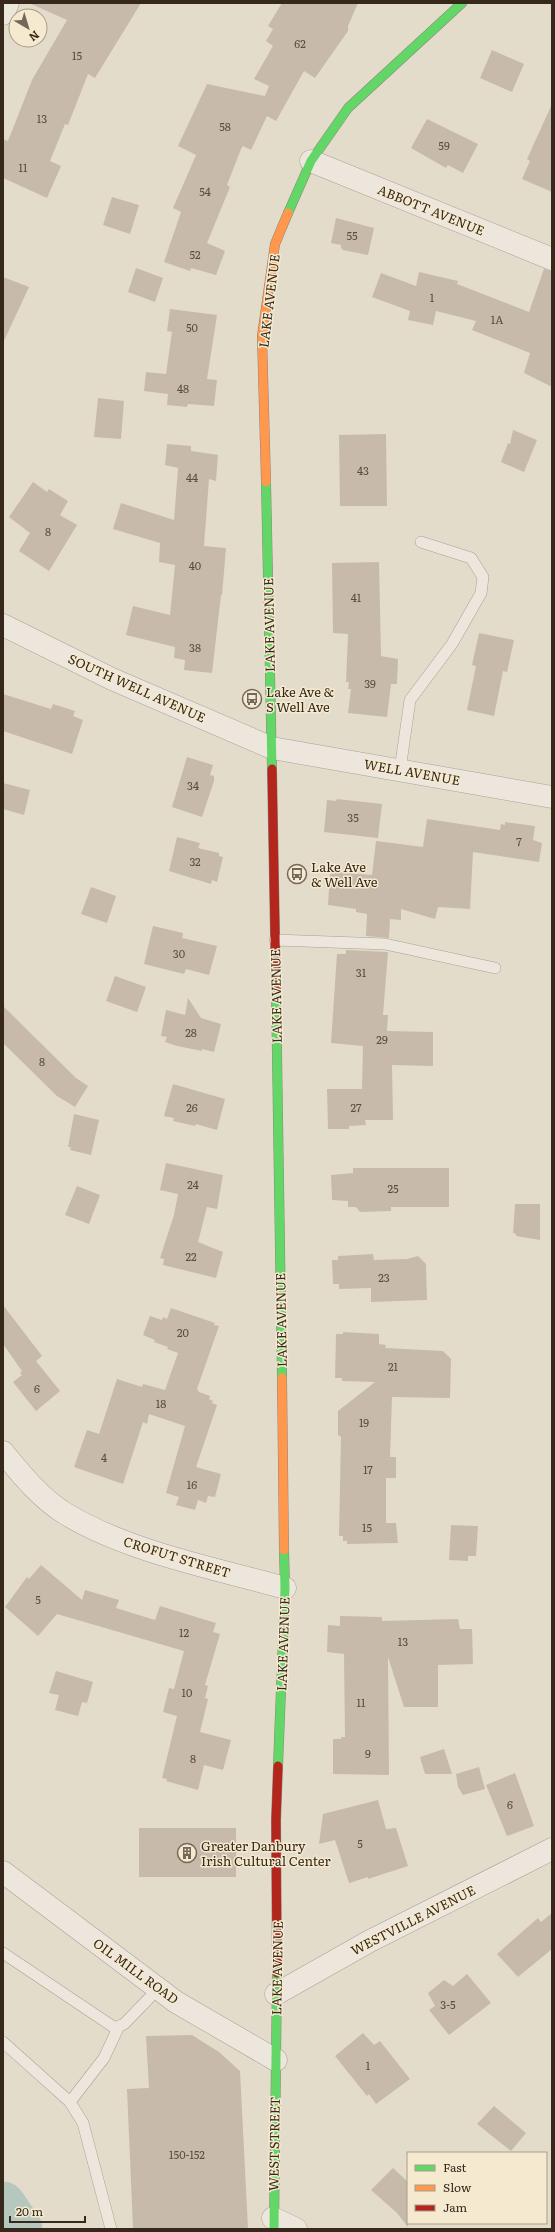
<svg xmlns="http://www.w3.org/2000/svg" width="555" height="2232" viewBox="0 0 555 2232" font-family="Literata,serif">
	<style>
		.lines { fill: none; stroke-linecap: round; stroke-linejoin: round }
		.river { stroke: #b6c8bd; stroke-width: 45 }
		.building { fill: #c7baab }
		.lane-casing { stroke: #a9a194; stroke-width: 12 }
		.street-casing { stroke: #a9a194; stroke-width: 23 }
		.fast-casing { stroke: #8e867a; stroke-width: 10 }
		.slow-casing { stroke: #8e867a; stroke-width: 10 }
		.jam-casing { stroke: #8e867a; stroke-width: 10 }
		.lane { stroke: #ece6dc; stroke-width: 11 }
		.street { stroke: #ece6dc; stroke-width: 22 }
		.fast { stroke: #63d668; stroke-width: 9 }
		.slow { stroke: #ff974d; stroke-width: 9 }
		.jam { stroke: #b3261e; stroke-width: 9 }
		.labels { text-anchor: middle; stroke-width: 3; stroke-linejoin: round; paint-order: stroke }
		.number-label { font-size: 11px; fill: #5a4d40 }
		.street-label { font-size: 13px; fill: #36291c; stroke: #f5eacf }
		.poi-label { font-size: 13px; fill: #36291c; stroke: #f5eacf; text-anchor: start }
	</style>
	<rect width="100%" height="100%" fill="#e4dcca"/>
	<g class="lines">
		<path class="river" d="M3 2204 20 2229"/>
	</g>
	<g class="building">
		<path d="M29 3H141L95 78 88 74 68 125 65 124 50 161 61 166 47 198 3 178V139L8 141 32 80 67 20Z"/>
		<path d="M282 3H358L348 26V31L315 78 304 71 276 121 267 116 251 150 243 146 241 149 227 185 230 187 207 243 225 251 216 275 191 268 190 271 164 262 181 212 173 208 196 155 178 146 207 84 265 96 269 86 254 79 273 46 266 41 273 29 268 26Z"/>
		<path d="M492 50 524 64 512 92 480 78Z"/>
		<path d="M552 104V192L522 179 530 161 527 159Z"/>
		<path d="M427 119 478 144 463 173 448 165 446 168 411 148Z"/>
		<path d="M112 197 139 205 130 234 103 225Z"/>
		<path d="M336 218 374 228 368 255 343 250 341 248V245L331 243Z"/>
		<path d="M136 268 163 278 155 302 128 292Z"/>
		<path d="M544 269 552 271V387L524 373 530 353 472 330 476 321 436 311 433 325 408 320 410 311 372 297 381 273 416 286 419 272 458 281 457 284 529 312Z"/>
		<path d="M3 277 29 287 3 343Z"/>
		<path d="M170 309 217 315 207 379 217 380 214 406 188 404 187 407 167 405 168 394 144 391 146 372 166 374 172 332 167 331Z"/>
		<path d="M98 398 124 401 121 439 94 437Z"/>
		<path d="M513 430 537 440 524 472 501 462 508 443 510 444Z"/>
		<path d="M386 434 387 506H340L339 435Z"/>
		<path d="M167 444 191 446V451L218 455 216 481 209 479 204 546 226 548 222 595H221L212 673 184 670 185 660 174 658 175 647 126 635 133 606 170 615 175 565 159 562 160 543 113 529 121 503 174 520 178 468 165 465Z"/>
		<path d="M33 482 47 492 49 489 68 501 60 515 77 525 49 571 19 551 30 533 9 517Z"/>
		<path d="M379 562 381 656 398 659 397 684H391L387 717 348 713 351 689H348L349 682H346L348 634 333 633 332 563Z"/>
		<path d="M479 633 514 640 507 672 503 671 494 716 467 710 476 666 472 665Z"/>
		<path d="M3 694 51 709 53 704 75 711 73 716 83 720 72 754 3 731Z"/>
		<path d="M187 757 213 765 210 775 214 776V781L202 817 172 807Z"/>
		<path d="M3 783 30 790 24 815 3 809Z"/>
		<path d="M337 799 382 804 378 838 324 832 327 800 336 801Z"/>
		<path d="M427 819 500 830 501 824 505 825V822L535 826 533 840 542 843 539 862 473 852 470 909 438 907 435 919 401 909V920L390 919 389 938 366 936 367 914 356 912V909L328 905 330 874H335V872L372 875 376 841 423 847Z"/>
		<path d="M177 837 200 843 198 848 219 853V856L223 857 217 882 212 880 211 884 169 871Z"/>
		<path d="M91 887 116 896 107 923 81 914Z"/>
		<path d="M153 926 183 933 182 938 217 946 209 975 186 969 184 974 144 964Z"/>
		<path d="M346 950 388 952 383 1015H388L387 1031 433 1032V1066L392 1065 393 1120H365L366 1125 349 1126V1129H328L327 1089H362L363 1046 331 1043 337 954H346Z"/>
		<path d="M115 976 146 987 137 1012 106 1001Z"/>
		<path d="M188 998 201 1018 221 1024 214 1052 202 1049V1051L177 1046 165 1042 167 1037 161 1036 166 1010 185 1015Z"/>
		<path d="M3 1006 76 1078 88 1086 75 1107 57 1096 3 1043Z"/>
		<path d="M173 1084 225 1099 217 1130 196 1124 195 1126 173 1121 174 1118 164 1116Z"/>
		<path d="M74 1114 99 1120 91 1155 70 1150 71 1147H68Z"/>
		<path d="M166 1163 223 1175 217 1209 207 1207 198 1242 223 1252 216 1278 163 1265 164 1259 160 1258 174 1215 178 1194 160 1190Z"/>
		<path d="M353 1168H449V1207H391V1211L360 1212 356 1207H348V1201L332 1200 331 1175 353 1173Z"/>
		<path d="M77 1186 100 1195 89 1224 65 1215Z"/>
		<path d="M515 1204H540V1240L516 1236V1234L513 1233Z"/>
		<path d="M373 1254 374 1260 407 1259 418 1256 426 1264 427 1300 371 1302V1288L339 1289V1284H333L332 1260H338V1256Z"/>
		<path d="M3 1305 42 1356 36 1361 60 1391 36 1411 13 1382 22 1375 20 1373 22 1371 3 1344Z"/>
		<path d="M171 1308 215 1323 214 1325 219 1326 197 1389 199 1392 210 1396 209 1399 213 1401 212 1403 217 1405 196 1467 221 1474 215 1497 208 1496 206 1503 198 1500 195 1510 176 1505 179 1497 166 1493 185 1426 149 1414 147 1424 143 1422 123 1484 74 1467 87 1430 99 1434 117 1379 142 1387 143 1384 165 1390 178 1353 167 1349 168 1347 154 1342 155 1340 143 1335 150 1316 162 1320 163 1317 167 1319Z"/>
		<path d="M343 1332 379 1334V1344L386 1345 385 1348 443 1351 451 1359 450 1398 392 1397 390 1457H396V1478H386V1523H396L398 1543 347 1544V1541H343V1536H339L341 1437 338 1435V1411L375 1382 342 1381V1378H335L336 1334H343Z"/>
		<path d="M451 1525 478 1526 476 1556H468V1561L449 1560Z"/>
		<path d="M41 1565 82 1600 85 1590 119 1600 116 1608 155 1620 160 1606 216 1623 213 1632 220 1634 205 1685 208 1686 205 1698 208 1699 200 1732 231 1740 223 1770 204 1765 198 1790 166 1781 167 1779 162 1778 177 1716 163 1712 169 1688 174 1689 184 1651 57 1614 38 1636 5 1607 27 1577 29 1579Z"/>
		<path d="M340 1616 382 1617V1621L458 1619 460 1629H472L473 1664 438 1665V1707H404L388 1657 389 1775 333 1774V1739H341V1737H345L344 1654 327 1652 328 1625 340 1626Z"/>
		<path d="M56 1671 93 1682 87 1703 82 1702 78 1716 55 1710 59 1695 49 1693Z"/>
		<path d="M444 1749 452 1774H425L420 1757Z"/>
		<path d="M479 1767 485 1789 463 1795 458 1787 456 1774Z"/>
		<path d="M515 1773 534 1826 507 1836 486 1785Z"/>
		<path d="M378 1800 386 1829 396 1828 408 1866 368 1879V1877L349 1883 335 1840 319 1844 323 1814Z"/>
		<rect x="139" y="1828" width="97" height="49"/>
		<path d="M552 1913V1949L518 1977 497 1954 538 1918 541 1922Z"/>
		<path d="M467 1974 491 2003 449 2035 429 2010 435 2006 428 1993 444 1980 453 1986Z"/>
		<path d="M363 2033 374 2045 380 2041 410 2079 376 2104 369 2094 367 2096 335 2056Z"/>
		<path d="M192 2035 219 2052 240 2071 248 2229H133L127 2089 149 2088 146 2036Z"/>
		<path d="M494 2106 526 2133 511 2151 477 2124Z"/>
		<path d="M393 2168 408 2182V2227L397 2213 371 2190Z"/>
	</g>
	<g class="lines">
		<g class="lane-casing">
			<g id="lane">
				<path d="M400 770 410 700 452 644 481 593 483 577 471 558 421 542"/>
				<path d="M275 940 385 944 495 968"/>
				<path d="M3 1953 115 2028 124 2024 158 1989"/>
				<path d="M3 2042 70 2102 83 2123 111 2229"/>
				<path d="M70 2102 104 2058 119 2026"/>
			</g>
		</g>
		<g class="street-casing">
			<g id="street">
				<path d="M3 14 8 3"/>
				<path d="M311 161 552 259"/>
				<path d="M3 625 112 679 272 748 552 797"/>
				<path d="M3 1452C21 1474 41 1499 66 1514 129 1552 214 1568 285 1588"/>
				<path d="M3 1872 176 2002 276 2060"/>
				<path d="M276 1994 370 1941 552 1849"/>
				<path d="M273 2218 296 2229"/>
			</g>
		</g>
		<g class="fast-casing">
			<g id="fast">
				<path d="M288 213 311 161 348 108 462 3"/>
				<path d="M266 482 272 769"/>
				<path d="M276 989 282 1378"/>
				<path d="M278 1766 285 1588 284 1550"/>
				<path d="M274 2229 277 1973"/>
			</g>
		</g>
		<g class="slow-casing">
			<g id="slow">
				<path d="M266 482 262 336 275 244 288 213"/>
				<path d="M282 1378 284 1550"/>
			</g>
		</g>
		<g class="jam-casing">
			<g id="jam">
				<path d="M272 769 276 989"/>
				<path d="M277 1973 276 1820 278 1766"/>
			</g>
		</g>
		<use href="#lane" class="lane"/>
		<use href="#street" class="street"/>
		<use href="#fast" class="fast"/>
		<use href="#slow" class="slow"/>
		<use href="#jam" class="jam"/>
	</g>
	<defs>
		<g id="bus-ring" transform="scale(1)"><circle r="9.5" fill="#f5eacf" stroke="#736859" stroke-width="1.5"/><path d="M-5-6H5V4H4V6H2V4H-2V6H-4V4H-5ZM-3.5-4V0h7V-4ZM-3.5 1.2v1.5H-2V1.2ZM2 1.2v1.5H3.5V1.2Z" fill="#736859"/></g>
		<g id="building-ring" transform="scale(1)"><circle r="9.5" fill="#f5eacf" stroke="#736859" stroke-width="1.5"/><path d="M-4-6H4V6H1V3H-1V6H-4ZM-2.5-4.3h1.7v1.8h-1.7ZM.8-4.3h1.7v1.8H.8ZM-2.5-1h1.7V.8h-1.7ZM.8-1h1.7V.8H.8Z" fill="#736859"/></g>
	</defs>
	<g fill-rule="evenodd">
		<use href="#bus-ring" x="252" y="699"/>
		<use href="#bus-ring" x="297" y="874"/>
		<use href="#building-ring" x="187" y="1853"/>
	</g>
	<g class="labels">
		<g class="number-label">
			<text x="300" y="48">62</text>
			<text x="77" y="60">15</text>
			<text x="42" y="123">13</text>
			<text x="225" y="131">58</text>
			<text x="444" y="150">59</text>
			<text x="23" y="172">11</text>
			<text x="205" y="196">54</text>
			<text x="352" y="240">55</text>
			<text x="195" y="259">52</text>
			<text x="432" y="302">1</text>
			<text x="497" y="324">1A</text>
			<text x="192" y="332">50</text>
			<text x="183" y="393">48</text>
			<text x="363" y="475">43</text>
			<text x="192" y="482">44</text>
			<text x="48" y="536">8</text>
			<text x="195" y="570">40</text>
			<text x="356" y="602">41</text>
			<text x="195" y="652">38</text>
			<text x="370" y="688">39</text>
			<text x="193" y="790">34</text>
			<text x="353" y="822">35</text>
			<text x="519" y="846">7</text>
			<text x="195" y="866">32</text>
			<text x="179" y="958">30</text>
			<text x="361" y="977">31</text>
			<text x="191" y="1037">28</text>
			<text x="382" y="1044">29</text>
			<text x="42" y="1066">8</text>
			<text x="192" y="1112">26</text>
			<text x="356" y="1112">27</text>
			<text x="193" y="1189">24</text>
			<text x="393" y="1193">25</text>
			<text x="191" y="1261">22</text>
			<text x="384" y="1282">23</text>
			<text x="183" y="1337">20</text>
			<text x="393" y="1371">21</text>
			<text x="37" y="1393">6</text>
			<text x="161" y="1408">18</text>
			<text x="364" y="1427">19</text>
			<text x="104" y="1462">4</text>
			<text x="368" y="1474">17</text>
			<text x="192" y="1489">16</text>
			<text x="367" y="1532">15</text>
			<text x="38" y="1604">5</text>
			<text x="184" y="1637">12</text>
			<text x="403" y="1646">13</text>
			<text x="187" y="1697">10</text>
			<text x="361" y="1707">11</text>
			<text x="368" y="1758">9</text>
			<text x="193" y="1763">8</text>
			<text x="510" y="1809">6</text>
			<text x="360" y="1848">5</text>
			<text x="448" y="2009">3-5</text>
			<text x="368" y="2070">1</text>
			<text x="187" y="2159">150-152</text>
		</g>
		<g class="street-label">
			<text transform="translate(431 210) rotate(22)" y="5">ABBOTT AVENUE</text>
			<text transform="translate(269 301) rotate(-83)" y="5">LAKE AVENUE</text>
			<text transform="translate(269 625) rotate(-91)" y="5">LAKE AVENUE</text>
			<text transform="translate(137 688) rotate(24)" y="5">SOUTH WELL AVENUE</text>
			<text transform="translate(412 772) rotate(10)" y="5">WELL AVENUE</text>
			<text transform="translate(276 996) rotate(-91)" y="5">LAKE AVENUE</text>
			<text transform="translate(281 1320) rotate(-91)" y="5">LAKE AVENUE</text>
			<text transform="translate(177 1557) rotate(17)" y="5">CROFUT STREET</text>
			<text transform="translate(283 1644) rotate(-88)" y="5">LAKE AVENUE</text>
			<text transform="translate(413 1920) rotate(-27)" y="5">WESTVILLE AVENUE</text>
			<text transform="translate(277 1968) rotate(-89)" y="5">LAKE AVENUE</text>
			<text transform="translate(136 1971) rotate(36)" y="5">OIL MILL ROAD</text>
			<text transform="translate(274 2144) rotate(-89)" y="5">WEST STREET</text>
		</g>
		<g class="poi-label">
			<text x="266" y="697">Lake Ave &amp;<tspan x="266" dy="15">S Well Ave</tspan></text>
			<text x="311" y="872">Lake Ave<tspan x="311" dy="15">&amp; Well Ave</tspan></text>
			<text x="201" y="1851">Greater Danbury<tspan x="201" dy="15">Irish Cultural Center</tspan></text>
		</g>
	</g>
	<rect width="555" height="2232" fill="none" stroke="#36291c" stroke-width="8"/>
	<rect x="407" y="2152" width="140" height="72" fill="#f5eacf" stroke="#a99d87"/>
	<rect x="415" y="2165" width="20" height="6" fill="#63d668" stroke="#a99d87"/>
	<text x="443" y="2172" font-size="12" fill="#36291c">Fast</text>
	<rect x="415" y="2185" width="20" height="6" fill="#ff974d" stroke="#a99d87"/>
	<text x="443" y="2192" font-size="12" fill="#36291c">Slow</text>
	<rect x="415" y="2205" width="20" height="6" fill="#b3261e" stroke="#a99d87"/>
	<text x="443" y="2212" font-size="12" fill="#36291c">Jam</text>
	<g transform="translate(28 28) rotate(142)"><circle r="19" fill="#f5eacf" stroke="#a99d87"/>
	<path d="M0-3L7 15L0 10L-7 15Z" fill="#736859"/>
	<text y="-6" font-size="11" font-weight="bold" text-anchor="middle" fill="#36291c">N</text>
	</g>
	<path d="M10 2216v6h75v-6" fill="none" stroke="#36291c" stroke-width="2"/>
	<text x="16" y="2216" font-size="12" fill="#36291c" stroke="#f5eacf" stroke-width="3" paint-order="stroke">20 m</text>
</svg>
